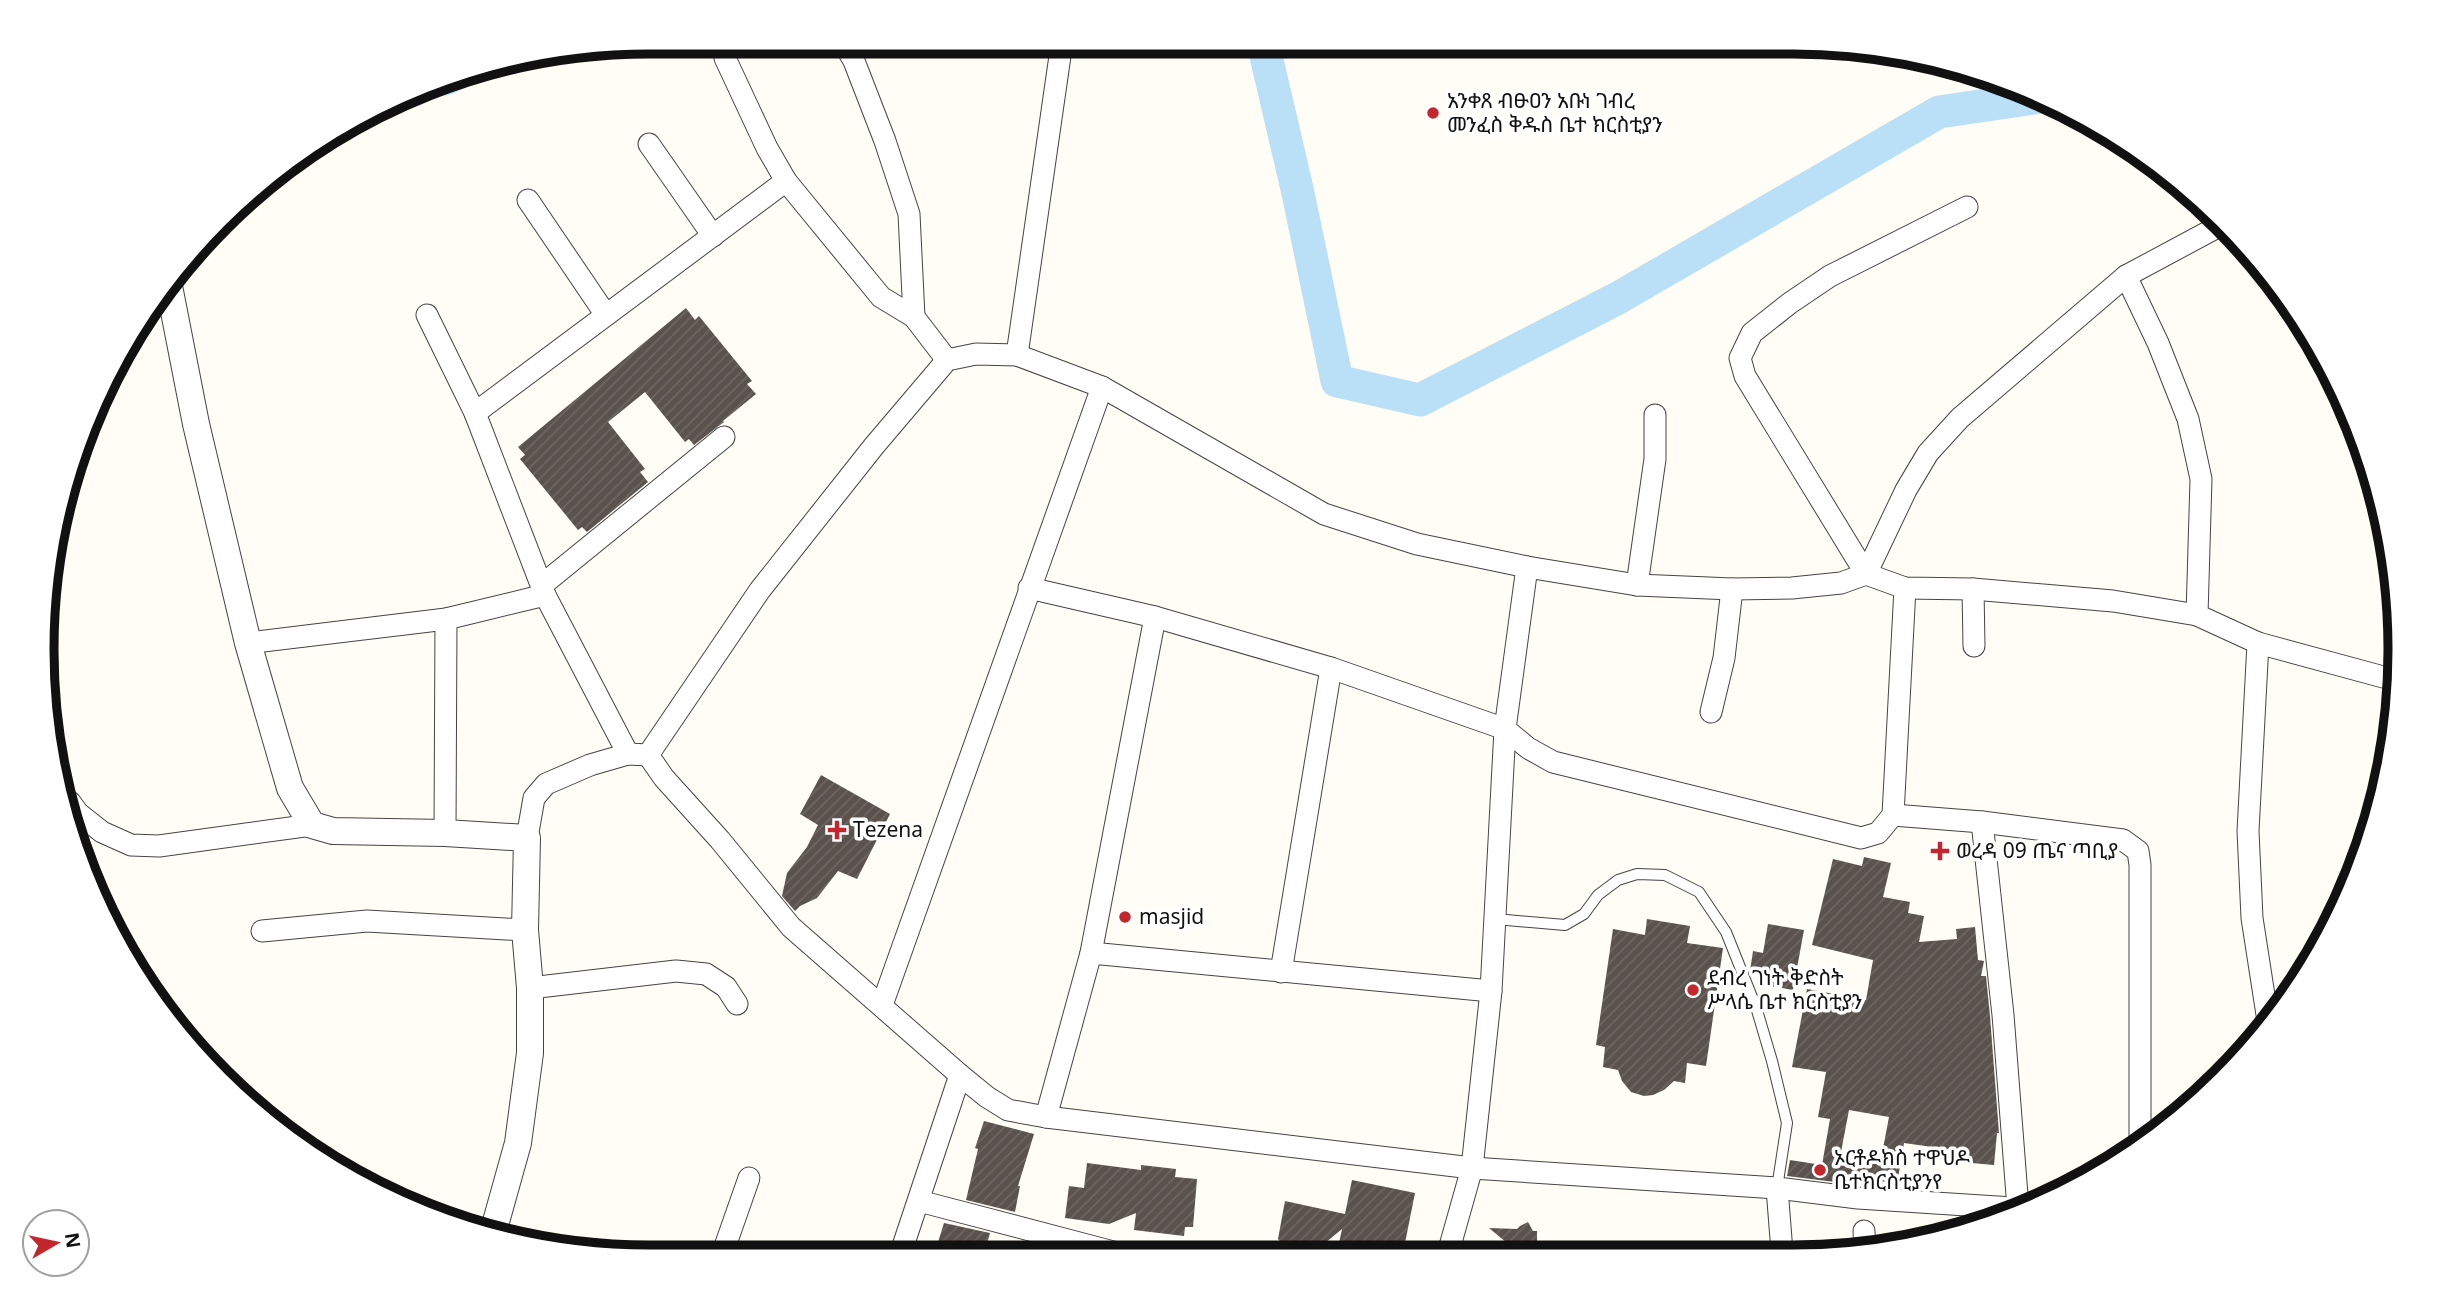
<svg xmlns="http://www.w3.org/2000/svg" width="2442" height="1299" viewBox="0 0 2442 1299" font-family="Georgia,'Noto Sans Ethiopic',serif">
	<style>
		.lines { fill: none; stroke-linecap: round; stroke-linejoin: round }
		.river { stroke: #b9e0f7; stroke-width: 33 }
		.building { fill: url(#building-hatch); fill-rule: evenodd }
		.service-casing { stroke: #444; stroke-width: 12 }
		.minor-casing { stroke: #444; stroke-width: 23 }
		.tertiary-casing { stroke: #444; stroke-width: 28 }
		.service { stroke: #fff; stroke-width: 10 }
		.minor { stroke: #fff; stroke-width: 21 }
		.tertiary { stroke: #fff; stroke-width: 26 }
		.poi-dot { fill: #c4262e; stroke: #fff; stroke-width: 2.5 }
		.labels { text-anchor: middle; stroke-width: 7; stroke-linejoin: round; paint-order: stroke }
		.poi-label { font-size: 21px; fill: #111; stroke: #fff; text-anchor: start }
		.rim { fill: none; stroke: #111; stroke-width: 9 }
	</style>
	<defs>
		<pattern id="building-hatch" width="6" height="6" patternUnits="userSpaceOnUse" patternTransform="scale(1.75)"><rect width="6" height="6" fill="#5a524d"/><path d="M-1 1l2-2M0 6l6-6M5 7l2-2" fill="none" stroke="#6d6662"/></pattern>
	</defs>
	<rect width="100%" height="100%" fill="#fffdf5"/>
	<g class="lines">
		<g class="river">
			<path d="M1263 43 1298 193 1337 381 1420 400 1618 298 1939 112 2041 97"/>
			<path d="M445 79 456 74"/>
		</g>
	</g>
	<g class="building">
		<path d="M686 308 695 320 699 316 752 381 747 384 756 394 723 421 724 422 694 445 689 439 685 442 645 392 608 422 645 469 640 472 648 482 587 532 582 527 578 530 520 459 525 455 518 447Z"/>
		<path d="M821 775 890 814 857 879 838 871 817 898 800 906 795 911 782 896 787 873 807 847 818 825 800 814Z"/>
		<path d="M1864 857 1891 863 1883 897 1910 902 1908 913 1924 916 1919 942 1957 939 1956 929 1975 927 1978 960 1984 961 1981 976H1986L1990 1016 1999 1133H1997L1994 1165 1960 1162 1961 1151 1904 1143 1897 1184 1837 1173 1835 1182 1787 1176 1790 1160 1822 1165 1830 1119 1818 1117 1826 1072 1792 1067 1807 989 1866 1000 1873 960 1812 945 1833 859 1862 866ZM1849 1110 1889 1117 1881 1159 1841 1152Z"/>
		<path d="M1647 919 1690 926 1687 943 1723 948 1706 1066 1687 1063 1685 1083 1674 1081 1664 1090 1653 1095 1644 1096 1631 1092 1622 1081 1618 1070 1603 1067 1605 1047 1596 1045 1613 929 1645 935Z"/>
		<path d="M1768 924 1804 930 1793 990 1759 984 1761 974 1750 971 1753 951 1763 953Z"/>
		<path d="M984 1121 1034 1134 1018 1186H1020L1015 1212 966 1200 978 1149 975 1148Z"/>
		<path d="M1087 1163 1141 1170V1165L1176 1169 1175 1177 1197 1179 1193 1227H1185L1184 1236 1134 1230 1136 1213 1109 1224 1065 1218 1069 1186 1084 1188Z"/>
		<path d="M1352 1180 1415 1193 1403 1253H1337L1342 1229 1314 1252H1293L1282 1244 1278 1239 1285 1201 1345 1214Z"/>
		<path d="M1528 1222 1533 1231H1537V1253H1513V1248L1489 1228 1517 1229 1520 1226Z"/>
		<path d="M944 1223 990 1233 984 1255H934Z"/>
	</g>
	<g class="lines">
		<g class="service-casing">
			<path id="service" d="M1495 919 1565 925 1584 914 1598 895 1618 880 1637 874 1665 875 1699 892 1726 932 1756 1007 1772 1061 1787 1123 1777 1188"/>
		</g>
		<g class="minor-casing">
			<g id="minor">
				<path d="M843 42 854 61 885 141 909 214 914 317"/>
				<path d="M725 58 767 148 786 181 881 297 914 317 947 360"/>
				<path d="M649 144 713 236"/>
				<path d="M528 200 606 315"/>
				<path d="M1967 207 1830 276 1790 303 1752 333 1740 358 1745 376 1866 574 1905 588 1973 589 2113 601 2197 615 2258 643 2398 681"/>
				<path d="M2126 276 2158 343 2188 419 2201 479 2197 615"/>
				<path d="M427 315 475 413 545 595 628 754"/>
				<path d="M1017 355 1062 42"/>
				<path d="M475 413 786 181"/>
				<path d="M542 585 724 437"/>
				<path d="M1637 585 1655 459V415"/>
				<path d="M1029 588 1155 617 1331 668 1505 729 1528 748 1553 762 1861 838 1878 833 1893 815 1905 588"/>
				<path d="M1973 589 1974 646"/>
				<path d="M248 643 446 619 545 595"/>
				<path d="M2258 643 2248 831 2252 918 2268 1021"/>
				<path d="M1711 712 1724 658 1732 589"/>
				<path d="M648 755 664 778 720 840 791 927 960 1075 987 1097 1008 1110 1046 1117 1472 1168 1777 1188 1858 1198 2028 1209"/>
				<path d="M70 802 78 813 102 832 131 845 159 846 312 825"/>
				<path d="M1893 815 1982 822 2123 840 2138 851 2140 865V1145"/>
				<path d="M1982 822 2003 1015 2018 1208"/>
				<path d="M445 833 446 619"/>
				<path d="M527 838 534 798 546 784 590 765 628 754 648 755 760 590 874 446 947 360 976 354 1017 355 1102 387 1324 514 1417 544 1527 567 1637 585 1732 589 1792 588 1841 583 1866 574 1906 490 1928 453 1960 418 2126 276 2223 224"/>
				<path d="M262 931 367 921 525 930"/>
				<path d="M1091 953 1491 991"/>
				<path d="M1281 972 1331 668"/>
				<path d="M530 988 676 971 706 974 726 987 737 1004"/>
				<path d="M882 1005 1102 387"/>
				<path d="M1046 1117 1091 953 1155 617"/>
				<path d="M1777 1188 1782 1252"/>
				<path d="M919 1201 1121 1254"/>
				<path d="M1864 1231 1865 1252"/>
				<path d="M493 1234 513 1240"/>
				<path d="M1448 1253 1472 1168 1491 991 1505 729 1527 567"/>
				<path d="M722 1255 749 1178"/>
				<path d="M900 1255 960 1075"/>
			</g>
		</g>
		<g class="tertiary-casing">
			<path id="tertiary" d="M169 286 196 424 248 643 290 788 312 825 333 831 445 833 527 838 525 930 530 988V1053L518 1143 492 1236"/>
		</g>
		<use href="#service" class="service"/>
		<use href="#minor" class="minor"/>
		<use href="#tertiary" class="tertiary"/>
	</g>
	<g class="poi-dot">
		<circle cx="1433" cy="113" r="7"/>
		<path d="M833.5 819.5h7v7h7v7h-7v7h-7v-7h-7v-7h7z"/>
		<path d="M1936.5 840.5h7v7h7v7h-7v7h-7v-7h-7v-7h7z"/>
		<circle cx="1125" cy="917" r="7"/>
		<circle cx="1693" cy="990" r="7"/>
		<circle cx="1820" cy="1170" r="7"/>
	</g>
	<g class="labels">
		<g class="poi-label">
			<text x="1447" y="108">አንቀጸ ብፁዐን አቡነ ገብረ<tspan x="1447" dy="24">መንፈስ ቅዱስ ቤተ ክርስቲያን</tspan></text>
			<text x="853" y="837">Tezena</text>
			<text x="1956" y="858">ወረዳ 09 ጤና ጣቢያ</text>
			<text x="1139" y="924">masjid</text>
			<text x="1707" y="985">ደብረ ገነት ቅድስት<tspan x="1707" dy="24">ሥላሴ ቤተ ክርስቲያን</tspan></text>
			<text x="1834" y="1165">ኦርቶዶክስ ተዋህዶ<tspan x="1834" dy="24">ቤተክርስቲያንየ</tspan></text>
		</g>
	</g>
	<path d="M0 0H2442V1299H0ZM649 54H1793A595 595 0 0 1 2388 649V650A595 595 0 0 1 1793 1245H649A595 595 0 0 1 54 650V649A595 595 0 0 1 649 54Z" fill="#fff" fill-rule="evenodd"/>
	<path class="rim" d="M649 54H1793A595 595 0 0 1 2388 649V650A595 595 0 0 1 1793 1245H649A595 595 0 0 1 54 650V649A595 595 0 0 1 649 54Z"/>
	<g transform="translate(56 1243) rotate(81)"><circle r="33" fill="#ffffff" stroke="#a0a0a0" stroke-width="2"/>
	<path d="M0-5L12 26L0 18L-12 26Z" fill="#c4262e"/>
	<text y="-10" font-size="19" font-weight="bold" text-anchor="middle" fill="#111111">N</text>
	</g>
</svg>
